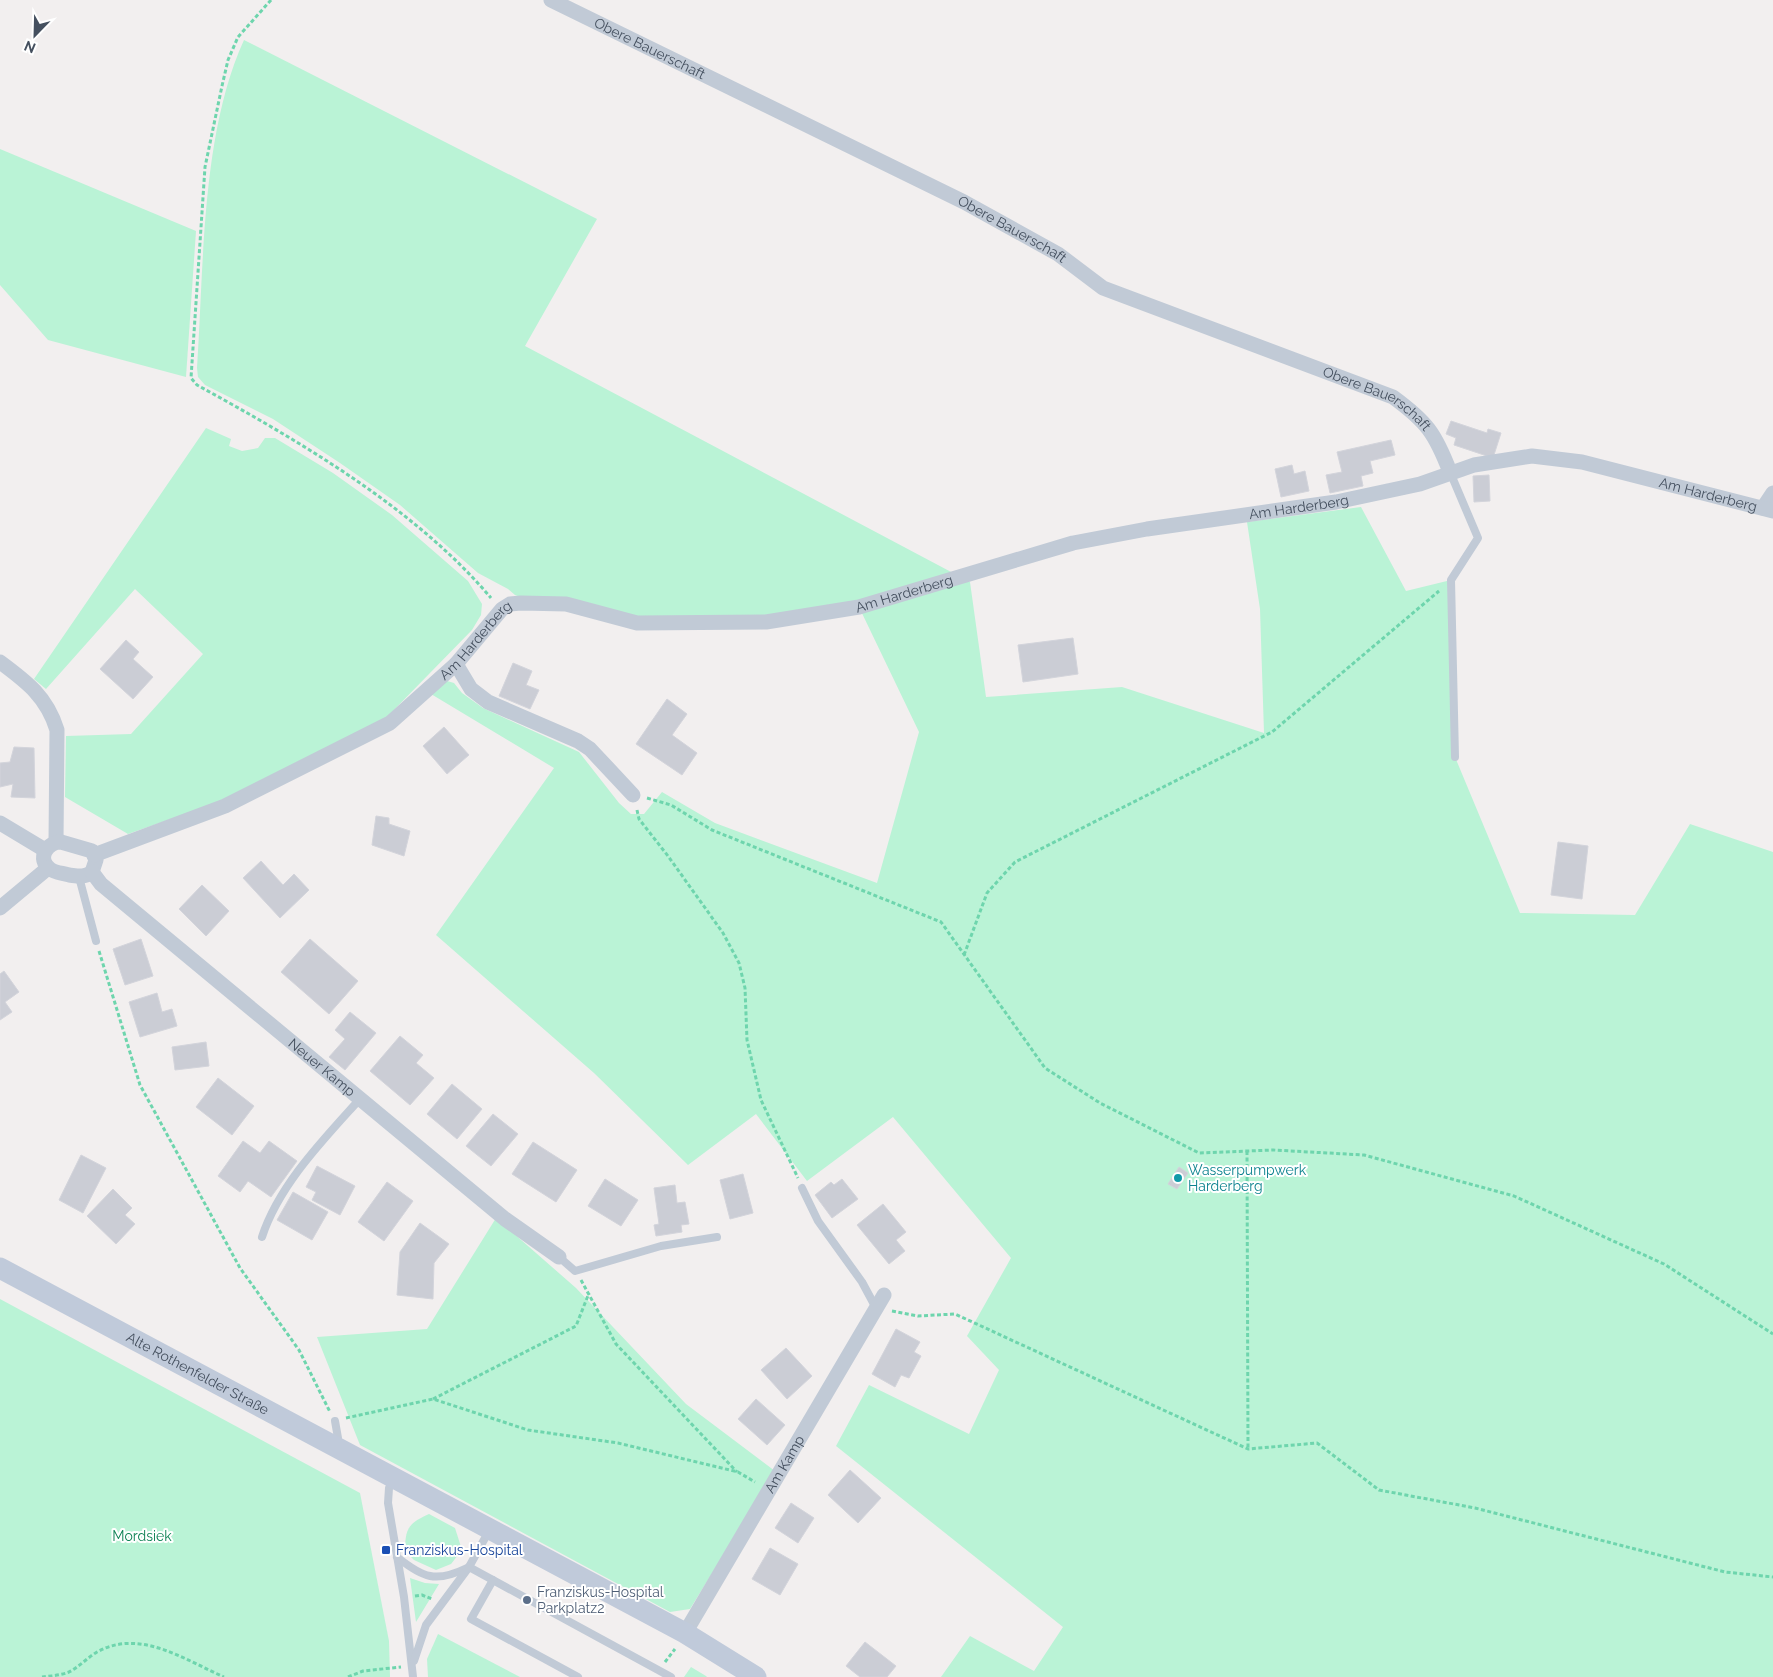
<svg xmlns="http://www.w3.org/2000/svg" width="1773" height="1677" viewBox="0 0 1773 1677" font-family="Raleway,sans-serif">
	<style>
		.green { fill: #baf3d6 }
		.building { fill: #cbcdd5; stroke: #d3d4db }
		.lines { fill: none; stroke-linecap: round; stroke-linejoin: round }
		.path { stroke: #6ed5ad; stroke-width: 3; stroke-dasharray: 4 2.5; stroke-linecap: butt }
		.lane { stroke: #c1cad6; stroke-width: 8 }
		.street { stroke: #c1cad6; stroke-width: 15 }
		.secondary { stroke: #c0cada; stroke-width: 21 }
		.culture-dot { fill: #0f9aa8; stroke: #fff; stroke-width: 2 }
		.transit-dot { fill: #1a4fb4; stroke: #fff; stroke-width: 2 }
		.service-dot { fill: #5c6f8a; stroke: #fff; stroke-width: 2 }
		.labels { text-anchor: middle; stroke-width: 4; stroke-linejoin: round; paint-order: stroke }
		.street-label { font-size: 14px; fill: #45505f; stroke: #fff }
		.culture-label { font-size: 14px; fill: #0d838f; stroke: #fff; text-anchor: start }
		.park-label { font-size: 14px; fill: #0e8254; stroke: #fff }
		.transit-label { font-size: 14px; fill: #164399; stroke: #fff; text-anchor: start }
		.service-label { font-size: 14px; fill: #4e5e75; stroke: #fff; text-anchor: start }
	</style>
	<rect width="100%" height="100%" fill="#f2efef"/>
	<g class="green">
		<path d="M244 40 597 219 525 346 970 582 986 697 1122 687 1264 733 1260 609 1247 522 1361 507 1406 591 1451 580 1455 757 1520 913 1635 915 1690 824 1773 852V1677H941L970 1636 1034 1671 1063 1627 836 1446 869 1385 969 1434 999 1370 967 1336 1011 1258 893 1117 807 1181 756 1114 688 1165 594 1073 436 935 554 768 431 694 447 681 454 683 462 693 483 708 579 752 619 803 631 814H644L662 792 715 823 877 883 919 732 859 607 766 622 637 623 539 604 515 595 508 589 478 573 400 505 340 463 273 419 205 385 198 377 197 368C204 265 201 134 244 40Z"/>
		<path d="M0 149 196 231 186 377 48 340 0 285Z"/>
		<path d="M206 428 231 439 229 446 242 451 258 448 265 438H275L333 473 392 515 468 581 482 604 481 615 472 630 386 718 222 801 128 834 65 797 66 736 131 734 203 654 135 589 46 689 34 679Z"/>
		<path d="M496 1218 576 1288 686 1404 775 1471 690 1609 670 1612 360 1445 317 1337 427 1329Z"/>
		<path d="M0 1299 360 1493 389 1641 390 1677H0Z"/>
		<path d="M429 1514 455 1528 462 1550 451 1564 436 1570 414 1560 405 1551C405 1528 409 1523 429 1514Z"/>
		<path d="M410 1578 425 1583 439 1584 416 1622Z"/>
		<path d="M438 1634 520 1677H428L427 1659Z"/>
		<path d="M691 1667 706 1676 707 1677H684Z"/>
	</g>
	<g class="building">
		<path d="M1451 421 1487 433 1488 429 1501 433 1493 458 1454 445 1456 438 1446 434Z"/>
		<path d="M1391 440 1395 455 1370 461 1373 473 1361 476 1363 486 1330 493 1326 475 1342 472 1337 452Z"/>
		<path d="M1292 465 1294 474 1305 471 1309 491 1281 497 1275 469Z"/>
		<path d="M1489 475 1490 501 1474 502 1473 476Z"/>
		<path d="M1073 638 1078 674 1023 682 1018 645Z"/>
		<path d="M126 640 139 652 133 659 153 677 133 699 100 669Z"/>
		<path d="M513 663 532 671 526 685 539 690 530 709 499 696Z"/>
		<path d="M667 699 687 714 672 735 697 753 682 775 636 744Z"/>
		<path d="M444 727 469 755 447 774 423 746Z"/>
		<path d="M14 747 34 748 35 798 11 797 13 784 0 787V763L10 762Z"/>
		<path d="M376 816 389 818V824L410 831 404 856 372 845Z"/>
		<path d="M1558 842 1588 846 1582 899 1551 895Z"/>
		<path d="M261 861 283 885 294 874 309 890 280 918 243 878Z"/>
		<path d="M202 885 229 911 206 936 179 909Z"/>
		<path d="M141 939 153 976 125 985 113 949Z"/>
		<path d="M310 939 358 981 329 1014 281 972Z"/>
		<path d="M4 971 19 992 5 1002 12 1012 0 1020V974Z"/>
		<path d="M157 993 162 1012 172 1009 177 1026 140 1037 129 1002Z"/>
		<path d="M350 1012 376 1033 345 1070 329 1057 345 1039 335 1030Z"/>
		<path d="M400 1036 423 1055 416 1063 434 1078 410 1105 370 1071Z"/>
		<path d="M206 1042 209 1066 175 1070 172 1047Z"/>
		<path d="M218 1078 254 1106 232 1135 196 1107Z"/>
		<path d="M452 1084 482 1109 457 1139 427 1114Z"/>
		<path d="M493 1114 518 1134 491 1166 466 1146Z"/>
		<path d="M243 1141 260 1153 269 1141 297 1161 271 1197 248 1181 240 1192 218 1176Z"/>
		<path d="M533 1142 577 1170 556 1202 512 1174Z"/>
		<path d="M81 1155 106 1168 83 1213 59 1200Z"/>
		<path d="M317 1166 355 1186 340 1215 312 1200 316 1192 306 1187Z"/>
		<path d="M1179 1167 1188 1173 1177 1189 1168 1184Z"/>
		<path d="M743 1174 753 1213 730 1219 720 1180Z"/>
		<path d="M605 1179 638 1200 621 1226 588 1206Z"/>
		<path d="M842 1179 858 1199 832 1218 815 1195 831 1182 834 1185Z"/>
		<path d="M387 1182 413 1201 384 1241 358 1222Z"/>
		<path d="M675 1185 677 1203 685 1202 689 1224 681 1225 682 1232 656 1236 654 1225 659 1224 654 1188Z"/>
		<path d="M113 1189 132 1208 125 1215 135 1224 116 1244 87 1216Z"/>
		<path d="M293 1192 328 1212 312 1240 277 1220Z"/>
		<path d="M883 1204 906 1232 896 1240 905 1251 889 1264 857 1225Z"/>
		<path d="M420 1223 449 1244 434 1263 433 1299 397 1295 400 1252Z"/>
		<path d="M896 1329 920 1342 914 1352 921 1356 909 1378 901 1375 895 1387 872 1374Z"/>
		<path d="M786 1348 812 1376 787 1399 761 1370Z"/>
		<path d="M756 1399 785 1425 767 1445 738 1419Z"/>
		<path d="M850 1470 881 1498 858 1523 828 1495Z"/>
		<path d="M791 1503 814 1518 798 1543 775 1528Z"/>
		<path d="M770 1548 798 1564 780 1595 752 1579Z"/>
		<path d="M865 1642 896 1666 887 1677H860L846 1666Z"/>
	</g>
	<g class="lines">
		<g class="path">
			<path d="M271 0 238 37 228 60 222 86 205 167 191 378 197 385C299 441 415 508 491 598"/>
			<path d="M647 798 671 805 712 830 941 922 1045 1068 1100 1103 1199 1153 1273 1150 1364 1155 1514 1196 1664 1264 1773 1334"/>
			<path d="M637 810 639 819 668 856 723 933 739 963 745 988 747 1040 761 1100 798 1178"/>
			<path d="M99 951 140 1085 240 1268 299 1350 330 1412"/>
			<path d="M964 955 987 893 1015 862 1272 732 1439 591"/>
			<path d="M1247 1151 1248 1449"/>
			<path d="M581 1280 616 1344 737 1472"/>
			<path d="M892 1311 918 1316 955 1314 1248 1449 1317 1443 1379 1490 1475 1508 1725 1572 1773 1577"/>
			<path d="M433 1399 576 1326 589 1293"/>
			<path d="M346 1418 433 1399 528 1430 618 1443 738 1472 755 1482"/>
			<path d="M415 1596 422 1595 432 1599"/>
			<path d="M665 1662 675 1649"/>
			<path d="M42 1677C51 1676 62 1675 69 1672 79 1667 87 1658 97 1652 140 1628 185 1660 224 1677"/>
			<path d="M348 1677 363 1671 401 1667"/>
		</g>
		<g class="lane">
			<path d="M1450 472 1478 538 1451 580 1455 757"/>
			<path d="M79 877 96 941"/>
			<path d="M802 1188 818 1221 862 1282 876 1308"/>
			<path d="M262 1237C279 1185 323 1140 359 1100"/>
			<path d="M559 1257 575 1271 661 1246 717 1237"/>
			<path d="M335 1421 338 1438 336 1445"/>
			<path d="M394 1479 389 1488 388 1503 404 1597 413 1677"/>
			<path d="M397 1557C423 1578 436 1583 467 1568"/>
			<path d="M469 1567 671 1677"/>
			<path d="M493 1580 471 1619 578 1677"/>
			<path d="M414 1661 426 1625 469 1567 490 1529"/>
		</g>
		<g class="street">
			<path id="s1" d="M551 0 964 202 1058 254 1103 288 1393 397C1427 422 1435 433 1450 472"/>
			<path d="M1763 508 1773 493"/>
			<path d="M0 662C27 682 47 697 57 730L56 842"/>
			<path d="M456 664 471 689 488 702 578 741 590 749 633 795"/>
			<path d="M0 823 45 850"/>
			<path d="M61 842 92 851 96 860 92 872C84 878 78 876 69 875 63 873 55 873 50 869 36 859 47 842 61 842Z"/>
			<path id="s2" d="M94 855 225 806 390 723 456 664 502 609 510 604 521 603 566 604 637 623 766 622 859 607 1073 543 1147 529 1336 502 1420 484 1474 465 1532 456 1582 462 1773 511"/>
			<path id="s3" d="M92 872 101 884 505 1219 559 1257"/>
			<path d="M0 908 48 868"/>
			<path id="s4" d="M685 1633 884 1295"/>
		</g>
		<path class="secondary" id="s5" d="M0 1268 685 1633 756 1677"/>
	</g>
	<circle class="culture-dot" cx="1178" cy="1178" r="5"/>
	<rect class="transit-dot" x="381" y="1545" width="10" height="10" rx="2.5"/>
	<circle class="service-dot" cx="527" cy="1600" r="5"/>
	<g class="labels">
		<g class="street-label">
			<text dy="5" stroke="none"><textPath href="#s1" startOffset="110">Obere Bauerschaft</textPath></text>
			<text dy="5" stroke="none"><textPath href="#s1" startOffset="515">Obere Bauerschaft</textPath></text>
			<text dy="5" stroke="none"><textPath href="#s1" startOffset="920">Obere Bauerschaft</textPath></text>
			<text dy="5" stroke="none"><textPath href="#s2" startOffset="1719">Am Harderberg</textPath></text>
			<text dy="5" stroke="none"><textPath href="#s2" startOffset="1299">Am Harderberg</textPath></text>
			<text dy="5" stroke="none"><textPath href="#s2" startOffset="894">Am Harderberg</textPath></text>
			<text dy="5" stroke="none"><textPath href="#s2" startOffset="444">Am Harderberg</textPath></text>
			<text dy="5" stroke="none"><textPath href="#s3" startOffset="302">Neuer Kamp</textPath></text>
			<text dy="5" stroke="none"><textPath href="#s5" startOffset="224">Alte Rothenfelder Straße</textPath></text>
			<text dy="5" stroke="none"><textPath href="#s4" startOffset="196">Am Kamp</textPath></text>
		</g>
		<g class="culture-label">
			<text x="1188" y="1175">Wasserpumpwerk<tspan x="1188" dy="16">Harderberg</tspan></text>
		</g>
		<g class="park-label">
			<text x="142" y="1541">Mordsiek</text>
		</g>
		<g class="transit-label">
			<text x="396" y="1555">Franziskus-Hospital</text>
		</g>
		<g class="service-label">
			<text x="537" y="1597">Franziskus-Hospital<tspan x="537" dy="16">Parkplatz2</tspan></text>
		</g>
	</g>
	<g transform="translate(35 35) rotate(203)" stroke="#ffffff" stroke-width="4" paint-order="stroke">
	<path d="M0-4L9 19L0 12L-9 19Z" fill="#45505f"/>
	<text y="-8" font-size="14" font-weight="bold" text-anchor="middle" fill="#45505f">N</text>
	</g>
</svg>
